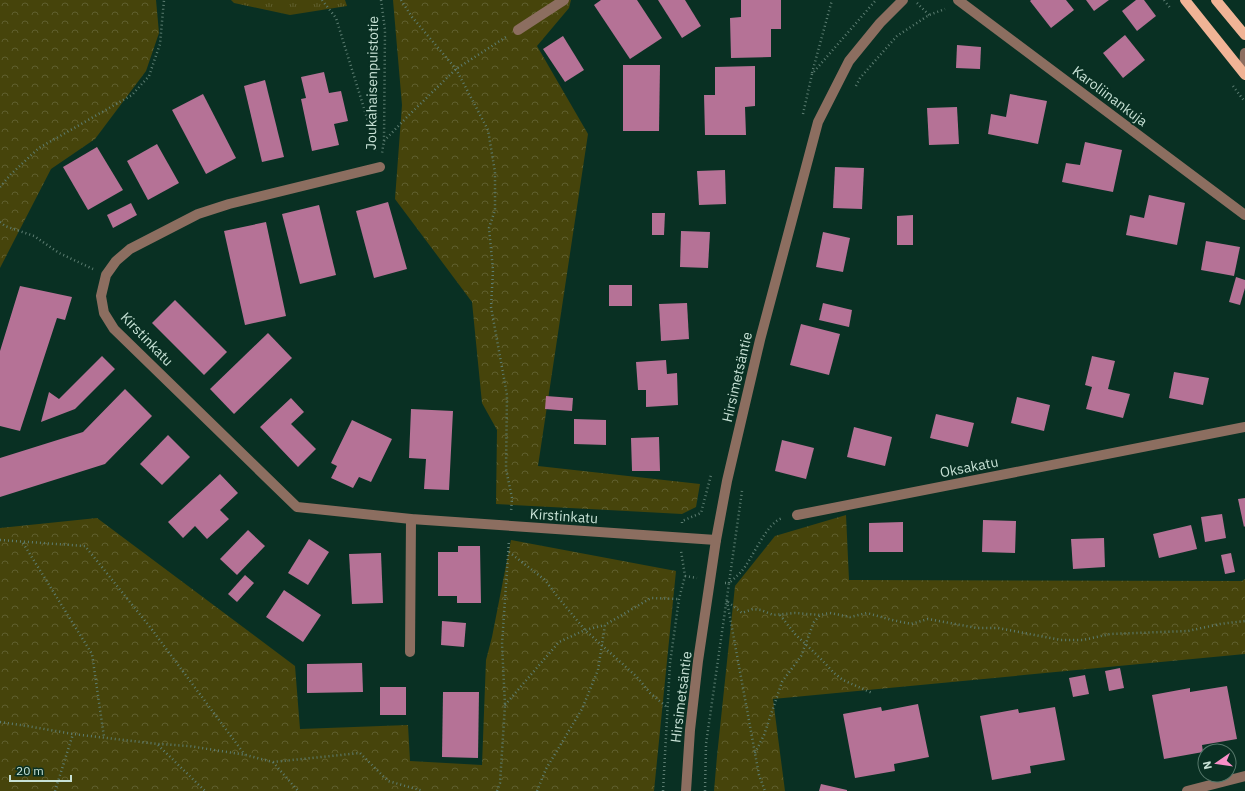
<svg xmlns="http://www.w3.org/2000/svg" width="1245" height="791" viewBox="0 0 1245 791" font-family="'IBM Plex Sans',sans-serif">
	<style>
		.grass { fill: url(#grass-tufts) }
		.forest { fill: url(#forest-crowns) }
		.building { fill: #b57296 }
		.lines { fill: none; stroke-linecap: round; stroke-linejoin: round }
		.path { stroke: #5d7e72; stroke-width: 2.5; stroke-dasharray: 1 3; stroke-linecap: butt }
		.minor { stroke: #8c6e60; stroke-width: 10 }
		.major { stroke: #f0b496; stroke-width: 10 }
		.labels { text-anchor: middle; stroke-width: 4; stroke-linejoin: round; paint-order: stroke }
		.street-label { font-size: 14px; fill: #c7e1d5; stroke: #093023 }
	</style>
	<defs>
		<pattern id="grass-tufts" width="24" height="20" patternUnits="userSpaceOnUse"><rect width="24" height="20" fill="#46440b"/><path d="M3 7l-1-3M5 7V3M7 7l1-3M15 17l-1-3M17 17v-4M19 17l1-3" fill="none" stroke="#5f5f2e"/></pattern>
		<pattern id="forest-crowns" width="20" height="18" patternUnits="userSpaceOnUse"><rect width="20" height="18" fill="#46440b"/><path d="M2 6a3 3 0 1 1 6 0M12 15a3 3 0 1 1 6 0" fill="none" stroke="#5f5f2e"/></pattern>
	</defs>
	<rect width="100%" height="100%" fill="#093023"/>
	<path class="grass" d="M231 0H345L347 6 290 15 234 3Z"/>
	<g class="forest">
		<path d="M0 0H156L159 33 146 71 95 139 51 169 0 268Z"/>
		<path d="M393 0H571L569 8 537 46 588 134 538 466 700 484 696 507 682 514 496 504 497 430 482 403 472 302 395 199 402 105Z"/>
		<path d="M846 515 849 580 1242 581 1245 579V654L773 699 785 791H714L717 756 735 586 775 536Z"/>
		<path d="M97 518 295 666 300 729 408 725 410 761 482 765 486 660 492 637 511 540 676 571 654 791H0V528Z"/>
	</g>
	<g class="building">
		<path d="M601 0H637L662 38 630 59 594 5Z"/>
		<path d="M658 0H685L701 26 682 38Z"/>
		<path d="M741 0H781V29H771V57L731 58 730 18 741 17Z"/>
		<path d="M1031 0H1066L1074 10 1051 28 1030 1Z"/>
		<path d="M1086 0H1109L1094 11Z"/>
		<path d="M1136 0H1144L1156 16 1137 31 1122 11Z"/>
		<path d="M1125 35 1145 60 1123 78 1103 53Z"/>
		<path d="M563 36 584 70 565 82 543 49Z"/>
		<path d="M957 45 981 47 980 69 956 68Z"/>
		<path d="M623 65H660L659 131H623Z"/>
		<path d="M755 66V106L745 107 746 135H705L704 95H715V67Z"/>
		<path d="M324 72 329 93 341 91 348 121 334 124 339 145 312 151 301 99 306 98 301 77Z"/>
		<path d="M265 80 284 157 262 162 244 86Z"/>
		<path d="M203 94 236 158 206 174 172 110Z"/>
		<path d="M1010 94 1047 101 1038 144 988 134 991 114 1006 117Z"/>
		<path d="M957 107 959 144 929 145 927 108Z"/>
		<path d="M1085 142 1122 150 1113 192 1062 182 1066 163 1080 165Z"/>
		<path d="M157 144 179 183 148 200 127 161Z"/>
		<path d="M97 147 123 190 88 210 63 167Z"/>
		<path d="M835 167 864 168 862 209 833 208Z"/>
		<path d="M725 170 726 204 699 205 697 171Z"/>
		<path d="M1149 195 1185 203 1177 245 1126 235 1130 215 1144 218Z"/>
		<path d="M388 202 407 269 374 278 356 211Z"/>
		<path d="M131 203 137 215 113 228 107 215Z"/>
		<path d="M319 205 336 275 300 284 282 214Z"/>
		<path d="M652 213H665L664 235H652Z"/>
		<path d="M913 215V245H897V216Z"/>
		<path d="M266 222 286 316 245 325 224 231Z"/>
		<path d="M681 231 710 232 708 268 680 267Z"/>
		<path d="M823 232 850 238 843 272 816 267Z"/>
		<path d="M1206 241 1240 247 1234 276 1201 270Z"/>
		<path d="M1236 277 1245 280V288L1240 305 1229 302Z"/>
		<rect x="609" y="285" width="23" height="21"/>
		<path d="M20 286 72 297 65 320 57 318 20 431 0 426V351Z"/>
		<path d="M175 300 227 352 204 375 152 323Z"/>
		<path d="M687 303 689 339 661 341 659 304Z"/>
		<path d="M823 303 852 310 849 327 819 320Z"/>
		<path d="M801 324 840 334 829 375 790 365Z"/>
		<path d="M268 333 292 358 234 414 210 389Z"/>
		<path d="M102 356 115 369 75 409 41 422 49 392 59 399Z"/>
		<path d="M1092 356 1115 361 1108 389 1130 394 1123 418 1086 409 1092 387 1085 385Z"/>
		<path d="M666 360 667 374 677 373 678 405 646 407V390H638L636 362Z"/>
		<path d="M1174 372 1209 378 1203 405 1169 398Z"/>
		<path d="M125 389 152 416 105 464 0 497V458L83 432Z"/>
		<path d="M546 396 573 398 572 411 545 409Z"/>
		<path d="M1017 397 1050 405 1044 431 1011 423Z"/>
		<path d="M291 398 304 412 291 424 316 449 298 467 260 427Z"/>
		<path d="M411 409 453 411 449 490 424 489 426 459 409 458Z"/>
		<path d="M936 414 974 423 968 447 930 438Z"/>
		<path d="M574 419 606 420V445L574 444Z"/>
		<path d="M352 420 392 439 371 482 359 477 353 488 331 478 337 466 331 463Z"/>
		<path d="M854 427 892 437 885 466 847 457Z"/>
		<path d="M168 435 190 457 162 485 140 464Z"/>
		<path d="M659 437 660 471H632L631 438Z"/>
		<path d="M782 440 814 448 806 479 775 471Z"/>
		<path d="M220 474 238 493 220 510 229 519 207 539 195 526 183 538 168 522Z"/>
		<path d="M1245 498V526L1244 527 1238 499Z"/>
		<path d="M1222 514 1226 538 1205 542 1201 517Z"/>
		<path d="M983 520 1016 521 1015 553 982 552Z"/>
		<path d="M903 522V552H869V523Z"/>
		<path d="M1191 525 1197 549 1159 558 1153 534Z"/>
		<path d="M248 530 265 546 237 575 220 559Z"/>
		<path d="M1104 538 1105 567 1073 569 1071 539Z"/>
		<path d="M309 539 329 552 308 585 288 573Z"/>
		<path d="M458 546H480L481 603H457V596H438V552H458Z"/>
		<path d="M381 553 383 603 352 604 349 554Z"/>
		<path d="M1231 553 1235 572 1225 574 1221 555Z"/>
		<path d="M245 575 254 583 237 602 228 594Z"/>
		<path d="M284 590 321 615 303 642 266 617Z"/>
		<path d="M442 621 466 623 464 647 441 645Z"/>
		<path d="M362 663 363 692 307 693V664Z"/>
		<path d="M1120 668 1124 688 1109 691 1105 671Z"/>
		<path d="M1085 675 1089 694 1073 697 1069 678Z"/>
		<path d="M1227 686 1237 739 1202 745 1203 752 1164 759 1152 695 1190 688V692Z"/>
		<rect x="380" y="687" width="26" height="28"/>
		<path d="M443 692H479L478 758 442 757Z"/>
		<path d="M918 704 929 757 894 764 895 771 855 778 843 714 881 707 882 711Z"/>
		<path d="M1055 707 1065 760 1030 766 1031 773 992 780 980 716 1018 709 1019 713Z"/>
		<path d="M821 784 847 790V791H819Z"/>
	</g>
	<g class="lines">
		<g class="path">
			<path d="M322 0 336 18 367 118 376 153"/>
			<path d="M381 0 385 30 384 141 382 153"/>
			<path d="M401 0 412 17 456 69 488 130 495 172V210L489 228 493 270 491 307 507 395 506 469 512 498 511 512"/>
			<path d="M1164 0 1171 9"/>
			<path d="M917 3 929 15"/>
			<path d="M812 73 832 0"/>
			<path d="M856 86 860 78 897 36 929 15 945 9"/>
			<path d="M1233 86 1245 102"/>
			<path d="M803 114 812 74 876 0"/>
			<path d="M384 141 407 117 456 69 506 37"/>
			<path d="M0 187 11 174 39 148 132 95 149 76 160 44 164 0"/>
			<path d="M0 222 5 226 34 236 59 253 93 269"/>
			<path d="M682 523V521L701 513 711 475"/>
			<path d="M0 540 85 546 150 627 245 755"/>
			<path d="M23 543 92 654 104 737"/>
			<path d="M509 552 545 580 557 596 585 630 637 677 650 693 668 708"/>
			<path d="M685 576 697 578"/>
			<path d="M725 583H729L742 491"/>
			<path d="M727 601 759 775 765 791"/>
			<path d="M728 602 742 613 753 609 761 610 773 615 795 613 820 615 830 613 850 617 867 613 892 620 911 624 928 619 977 628H998L1061 640H1083L1110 634 1188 631 1220 624 1245 621"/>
			<path d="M780 615 795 634 821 659 834 673 843 680 872 693"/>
			<path d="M505 705 559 642 585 630 605 625"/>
			<path d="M0 722 27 726 73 734 158 744 189 746 246 755 273 762 360 753 388 781 423 791"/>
			<path d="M158 745 205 791"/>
			<path d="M755 753 764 735 782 682 801 656 814 622 820 615"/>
			<path d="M273 762 298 791"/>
			<path d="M55 791 73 734"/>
			<path d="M497 791 500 783 505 705 502 644 509 540"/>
			<path d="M537 791 546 769 582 709 598 670 605 625 651 598 679 599"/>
			<path d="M663 791 670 663 679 599 685 576 681 551"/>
			<path d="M705 791 706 744 729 583C733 580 737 576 741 572 752 560 767 521 783 518"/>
		</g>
		<g class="minor">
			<path d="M958 0 1245 215"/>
			<path d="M518 30 564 0"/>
			<path d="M1245 53 1244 73H1245"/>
			<path d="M380 167 229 204 198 214 130 249 116 261 106 275 101 296 104 313 114 329 297 507 411 519 716 540"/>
			<path d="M797 515 1245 427"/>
			<path d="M410 652 411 519"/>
			<path d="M686 791 690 730 698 661 716 540 727 481 760 340 818 122 849 61 880 23 903 0"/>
			<path d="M1187 791 1245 776"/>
		</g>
		<g class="major">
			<path d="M1185 0 1245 75"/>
			<path d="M1216 0 1245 35"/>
		</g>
	</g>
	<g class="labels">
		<g class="street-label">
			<text transform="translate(372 83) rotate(-89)" y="5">Joukahaisenpuistotie</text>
			<text transform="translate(1110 96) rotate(37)" y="5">Karoliinankuja</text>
			<text transform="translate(147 339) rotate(46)" y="5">Kirstinkatu</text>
			<text transform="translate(737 377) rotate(-77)" y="5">Hirsimetsäntie</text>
			<text transform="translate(969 467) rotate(-11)" y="5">Oksakatu</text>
			<text transform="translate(564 516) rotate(4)" y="5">Kirstinkatu</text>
			<text transform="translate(681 697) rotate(-83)" y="5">Hirsimetsäntie</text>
		</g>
	</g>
	<g transform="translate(1217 763) rotate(257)"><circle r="19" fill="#093023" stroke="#55776a"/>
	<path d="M0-3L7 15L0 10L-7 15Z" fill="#f98fc9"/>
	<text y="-6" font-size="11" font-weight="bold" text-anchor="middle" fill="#c7e1d5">N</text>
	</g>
	<path d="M10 775v6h61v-6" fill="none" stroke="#c7e1d5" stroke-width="2"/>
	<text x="16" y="775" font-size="12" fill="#c7e1d5" stroke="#093023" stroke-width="3" paint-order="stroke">20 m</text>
</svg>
